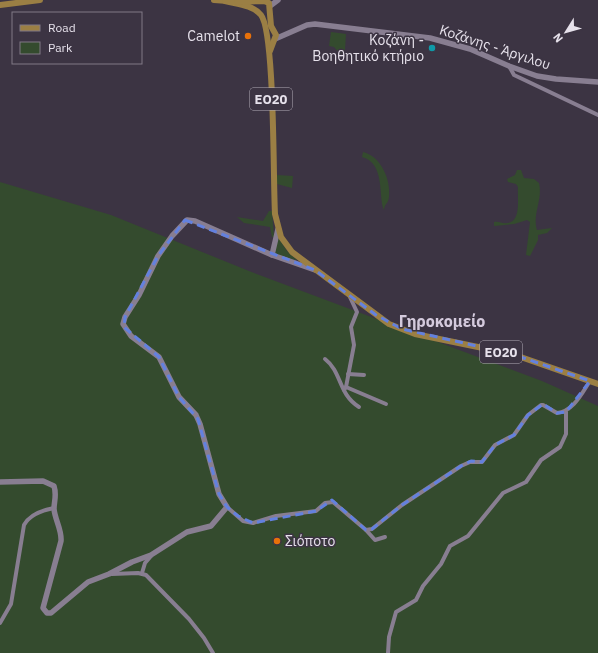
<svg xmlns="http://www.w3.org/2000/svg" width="598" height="653" viewBox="0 0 598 653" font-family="'IBM Plex Sans',sans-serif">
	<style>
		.green { fill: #344b2e }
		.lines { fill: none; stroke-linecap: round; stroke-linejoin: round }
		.street { stroke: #887e91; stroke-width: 4 }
		.secondary { stroke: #887e91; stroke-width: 5.5 }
		.primary { stroke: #9b7f44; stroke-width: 6 }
		.marked { fill: none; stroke: #6381df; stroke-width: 3; stroke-dasharray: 8 5; stroke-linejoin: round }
		.food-dot { fill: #e8710a; stroke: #3c3443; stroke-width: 1.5 }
		.culture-dot { fill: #0f9aa8; stroke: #3c3443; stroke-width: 1.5 }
		.labels { text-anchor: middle; stroke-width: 3; stroke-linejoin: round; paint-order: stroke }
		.shield { fill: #3c3443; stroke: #b3adb9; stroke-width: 1 }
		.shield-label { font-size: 13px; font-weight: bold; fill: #e6e1eb }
		.poi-label { font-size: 14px; fill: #e6e1eb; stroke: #3c3443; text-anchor: end }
		.street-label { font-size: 14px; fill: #e6e1eb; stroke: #3c3443 }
		.quarter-label { font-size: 16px; font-weight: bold; fill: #d4cadd; stroke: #3c3443 }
	</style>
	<rect width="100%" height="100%" fill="#3c3443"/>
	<g class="green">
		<path d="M331 32 346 34 345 50 342 56 334 47 329 46Z"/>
		<path d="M363 152C381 156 391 180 389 197 388 205 385 202 384 210 378 199 386 163 362 157Z"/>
		<path d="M517 170H521L524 178 534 179 539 183C543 200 532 214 537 230L552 228 547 233 538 235V240L530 256 526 255 530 222 527 220 514 224 494 226V222C499 221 502 224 507 223 522 222 517 197 518 187L516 184 508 182 507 179 515 175Z"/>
		<path d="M277 175 293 176 292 188 277 184Z"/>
		<path d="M0 182 111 215 249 271 542 381 598 406V653H0Z"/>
		<path d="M269 211H272L274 237H272L270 227 244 223 237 217 263 221Z"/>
		<path d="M278 237 287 251 297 260 286 259 274 254Z"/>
	</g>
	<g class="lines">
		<g class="street">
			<path d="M509 66 514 75 598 115"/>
			<path d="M325 359C342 372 338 394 359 407"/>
			<path d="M348 374 364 375"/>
			<path d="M346 387 386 404"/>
			<path d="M344 390 346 387 354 345 351 327 357 312 349 295"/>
			<path d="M227 507 243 521 253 523 276 516 316 511 325 503 333 502 366 530 372 529 402 505 461 466 470 462H482L495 445 514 435 528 415 541 405H543L557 413C573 412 582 393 590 381"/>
			<path d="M366 530 375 540 385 537"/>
			<path d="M142 573 145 563 151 556"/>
			<path d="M112 574 138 573 146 575 189 619 204 638 213 653"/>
			<path d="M0 623 11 604 24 525C30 514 43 510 54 508"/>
			<path d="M388 653 389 637 396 612 416 600 423 586 441 564 450 546 468 536 503 493 526 482 541 460 560 447 566 434V412"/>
		</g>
		<g class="secondary">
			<path d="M270 6 278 0"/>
			<path d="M275 39 307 25 315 24 430 38 470 49 509 66 537 76 556 79 598 82"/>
			<path d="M272 255 278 229"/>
			<path d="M0 482 43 481 54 486C57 495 54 501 54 509 55 520 62 530 61 541L43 608 47 613H51L88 582 109 574 132 562 151 555 187 532 211 526 227 507 219 494 200 424 196 415 179 397 159 357 131 336 123 324 125 317 139 295 158 256 172 236 187 220 195 221 272 255 315 270"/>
		</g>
		<g class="primary">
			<path d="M214 0 228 1"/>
			<path d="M225 1C237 4 253 5 261 15 275 33 273 181 275 214L281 237 292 252 389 324 415 334 512 354 598 384"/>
			<path d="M237 2 264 1 269 3 271 26 276 35 270 51"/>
			<path d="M0 5 40 0"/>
		</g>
	</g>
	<path class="marked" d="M185 220 315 270 376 315 402 329 512 354 590 381 566 412 557 413 543 404 528 415 514 435 495 445 482 462 471 461 461 466 402 505 372 529 366 530 332 500 316 511 253 523 238 516 227 507 219 494 198 419 179 397 159 357 124 327 125 317 158 256Z"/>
	<g class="food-dot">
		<circle cx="248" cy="36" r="4"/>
		<circle cx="277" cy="541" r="4"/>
	</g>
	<circle class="culture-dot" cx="432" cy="48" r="4"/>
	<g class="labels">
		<g class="shield">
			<rect x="250" y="88" width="42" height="22" rx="3"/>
			<rect x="480" y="341" width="42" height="22" rx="3"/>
		</g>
		<g class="shield-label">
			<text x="271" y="104">ΕΟ20</text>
			<text x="501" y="357">ΕΟ20</text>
		</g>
		<g class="poi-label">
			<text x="240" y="41">Camelot</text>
			<text x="424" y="45">Κοζάνη -<tspan x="424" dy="16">Βοηθητικό κτήριο</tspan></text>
			<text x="285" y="546" text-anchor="start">Σιόποτο</text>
		</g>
		<g class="street-label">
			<text transform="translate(495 47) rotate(18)" y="5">Κοζάνης - Άργιλου</text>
		</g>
		<g class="quarter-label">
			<text x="442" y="327">Γηροκομείο</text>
		</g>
	</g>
	<rect x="12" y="12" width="130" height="52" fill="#3c3443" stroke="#807986"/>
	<rect x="20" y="25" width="20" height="6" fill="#9b7f44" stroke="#807986"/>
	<text x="48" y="32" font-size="12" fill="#e6e1eb">Road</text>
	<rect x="20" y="42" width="20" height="12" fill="#344b2e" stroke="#807986"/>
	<text x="48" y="52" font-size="12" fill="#e6e1eb">Park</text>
	<g transform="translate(566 32) rotate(233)" stroke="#3c3443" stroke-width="3" paint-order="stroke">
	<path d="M0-3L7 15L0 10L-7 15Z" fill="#e6e1eb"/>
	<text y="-6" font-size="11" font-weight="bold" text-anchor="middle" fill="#e6e1eb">N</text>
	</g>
</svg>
